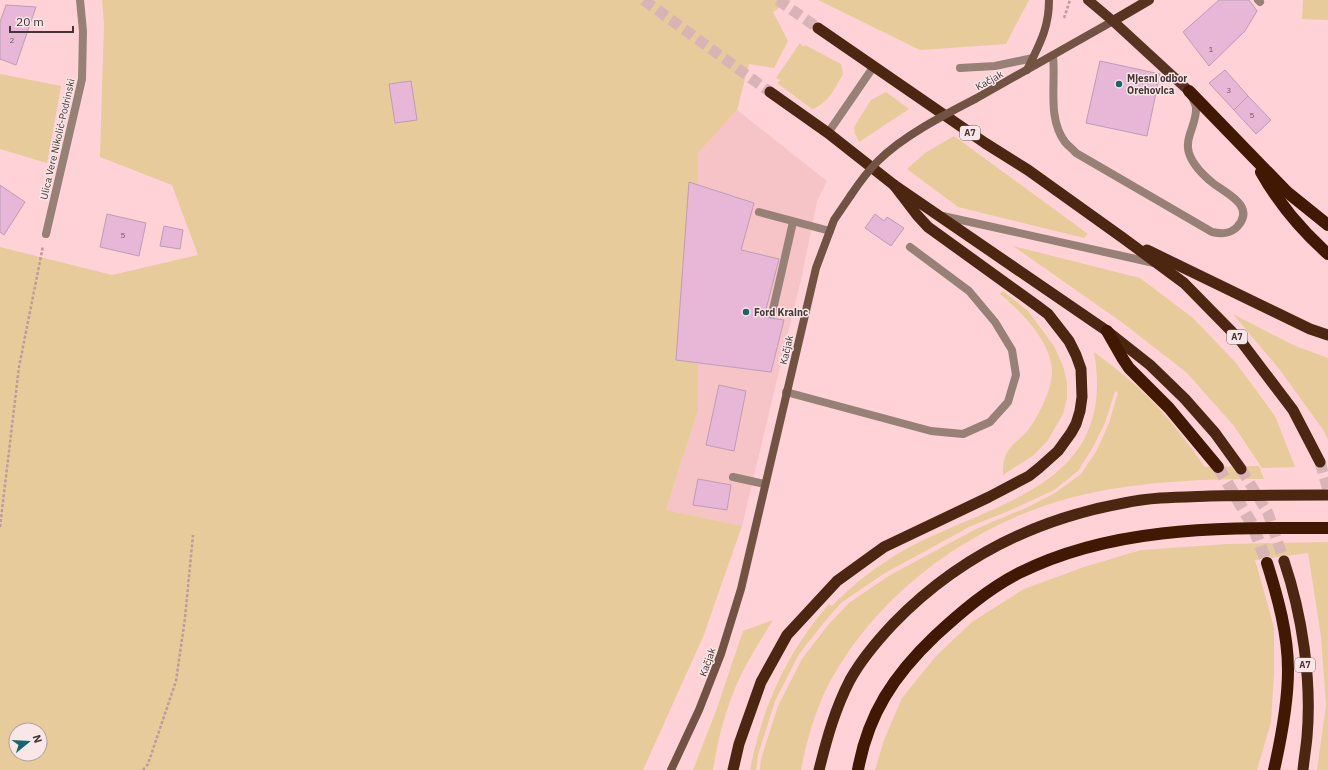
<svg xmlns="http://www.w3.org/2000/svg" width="1328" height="770" viewBox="0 0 1328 770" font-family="'IBM Plex Sans',sans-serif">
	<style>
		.built { fill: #f6c3c7 }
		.green { fill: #e7cb9a; fill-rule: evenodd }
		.building { fill: #e8b7d8; stroke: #be9db3 }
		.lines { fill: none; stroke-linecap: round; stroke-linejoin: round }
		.trunk-tunnel { stroke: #d9b3b6; stroke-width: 11; stroke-dasharray: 11 5.5; stroke-linecap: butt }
		.motorway-tunnel { stroke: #d9b3b6; stroke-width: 12; stroke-dasharray: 12 6; stroke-linecap: butt }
		.path { stroke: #be9b9e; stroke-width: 2.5; stroke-dasharray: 3 2; stroke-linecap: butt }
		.service { stroke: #978075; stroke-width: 8 }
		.minor { stroke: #978075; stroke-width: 8 }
		.secondary { stroke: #725343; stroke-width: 8 }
		.primary { stroke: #583320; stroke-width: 10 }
		.trunk { stroke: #4c2610; stroke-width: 11 }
		.motorway { stroke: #411801; stroke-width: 12 }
		.secondary-bridge { stroke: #725343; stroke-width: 8 }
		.poi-dot { fill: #18666b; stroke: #f9e7e8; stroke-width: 1.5 }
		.labels { text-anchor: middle; stroke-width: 3; stroke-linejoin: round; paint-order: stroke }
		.number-label { font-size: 8px; fill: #6e565e }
		.shield { fill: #f9e7e8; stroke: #7c6a6b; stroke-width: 1 }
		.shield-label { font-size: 9px; font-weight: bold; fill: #463536 }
		.poi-label { font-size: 10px; font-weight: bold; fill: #463536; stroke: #f9e7e8; text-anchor: start }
		.street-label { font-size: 10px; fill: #463536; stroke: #f9e7e8 }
	</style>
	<rect width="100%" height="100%" fill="#fed2d6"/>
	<path class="built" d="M737 110 827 181 817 201 802 275 742 526 666 510 698 410V153Z"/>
	<g class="green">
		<path d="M102 0H791L773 12 788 41 774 68 749 64 737 110 698 153V410L666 510 742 526 703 637 643 770H0V247L112 275 198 255 172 185 100 157 104 23ZM16 730H40V754H16Z"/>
		<path d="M818 0H1029L1006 44 920 50Z"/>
		<path d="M1303 0H1328V20L1302 19Z"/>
		<path d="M800 43 803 47 805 45 841 64 843 74C835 88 828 104 812 109L777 83 781 80 776 78Z"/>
		<path d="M0 74 61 86 47 163 0 149Z"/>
		<path d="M886 92 909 109 859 142 855 134 854 127 871 100Z"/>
		<path d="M954 136 1088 234 1084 238 958 207 907 169 925 153Z"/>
		<path d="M1013 246 1140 278 1193 318 1236 363 1275 416 1295 467 1262 468 1234 426 1187 373 1123 323Z"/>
		<path d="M1003 291 1028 311 1054 346 1063 366 1067 382V398L1063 414 1048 440 1034 455 1003 475C1003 467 1003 458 1008 451 1013 443 1023 437 1029 429 1039 415 1053 388 1052 370 1051 342 1021 311 1000 294Z"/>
		<path d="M1233 314 1293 345 1328 358V440L1324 431 1280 370Z"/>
		<path d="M1094 352C1113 366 1132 381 1149 398 1170 419 1188 443 1205 467L1259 466 1264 479C1204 479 1145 481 1086 494 983 517 886 584 833 676 817 704 807 738 801 770H760L761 759 778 706 802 659 828 625 849 603 890 575 978 528 1028 507 1055 493 1081 474 1097 450 1109 423 1118 393 1115 391 1105 423 1093 447 1078 471 1054 490 1011 510 971 526 885 573 848 598 841 603 826 620 799 654 775 701 758 755 756 770H750C763 705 786 654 829 604L832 606C854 583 878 565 906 549 995 501 1118 487 1094 352Z"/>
		<path d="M1328 542V770H1317L1326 705 1321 636 1308 553 1255 560 1274 627V673L1271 722 1257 770H875L884 740 902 698 936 656 972 622 1024 589 1084 567 1141 550 1228 544Z"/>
		<path d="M773 620C758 644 742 669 732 696 723 719 717 745 713 770H693L716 711 743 631Z"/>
	</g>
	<g class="building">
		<path d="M1219 0H1249L1257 11 1245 31 1209 66 1183 32Z"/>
		<path d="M6 5 36 7 16 65 0 59V22Z"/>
		<path d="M1100 61 1160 74 1147 136 1086 123Z"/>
		<path d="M1225 70 1248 96 1234 110 1209 83Z"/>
		<path d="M411 81 417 120 395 123 389 84Z"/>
		<path d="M1248 96 1271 120 1256 134 1234 110Z"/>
		<path d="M689 182 754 203 741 250 779 259 764 317 784 320 771 372 676 360Z"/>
		<path d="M0 185 25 202 4 235 0 232Z"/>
		<path d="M107 214 146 223 139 256 100 247Z"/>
		<path d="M875 214 884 221 887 217 904 228 891 246 865 228Z"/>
		<path d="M164 226 183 230 180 249 160 246Z"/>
		<path d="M719 385 746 391 734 451 706 445Z"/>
		<path d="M698 479 731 485 727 510 693 505Z"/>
	</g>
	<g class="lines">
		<g class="trunk-tunnel">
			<path d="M644 0 770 92"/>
			<path d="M778 0 818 28"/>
			<path d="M1320 462 1328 490"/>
			<path d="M1241 469 1268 513 1284 561"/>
		</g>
		<path class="motorway-tunnel" d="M1218 467 1252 524 1267 563"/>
		<g class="path">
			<path d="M1064 18 1070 0"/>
			<path d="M0 527 19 367 43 246"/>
			<path d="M143 770 148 764 176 681 185 618 193 535"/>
		</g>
		<g class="service">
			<path d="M1258 0 1260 2"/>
			<path d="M1053 56C1056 84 1047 118 1065 142 1068 146 1073 149 1076 153L1212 232C1222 234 1230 234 1237 227 1256 207 1228 194 1214 184 1204 176 1193 166 1189 153 1184 138 1197 124 1196 108 1196 105 1193 100 1192 97"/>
			<path d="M960 68 995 66 1033 58"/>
			<path d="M828 133 874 66"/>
			<path d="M759 212 830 231"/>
			<path d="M943 216 1154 263"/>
			<path d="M772 314 793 222"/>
			<path d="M786 392 931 431 963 434 990 422 1008 402 1016 375 1012 350 995 322 969 291 910 247"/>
			<path d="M733 477 765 484"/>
		</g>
		<path class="minor" d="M46 234 82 79 83 31 80 0"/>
		<g class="secondary">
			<path d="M1027 70C1039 45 1049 29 1049 0"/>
			<path d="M975 99 1113 21"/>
			<path d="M671 770 699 710 721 654 741 589 816 268 834 220 851 195"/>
		</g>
		<g class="primary">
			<path d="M1088 0 1113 21 1189 91"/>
			<path d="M1113 21 1149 0"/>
		</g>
		<g class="trunk">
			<path d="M818 28 985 143 1028 170 1123 238 1184 283 1240 340 1293 410 1320 462"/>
			<path d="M770 92 828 133 894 185 1107 331 1150 365 1185 399 1215 433 1241 469"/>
			<path d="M1147 250 1310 329 1328 335"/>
			<path d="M1284 561C1302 614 1312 680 1307 737 1306 748 1304 759 1303 770"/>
			<path d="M733 770 739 744 761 682 787 635 837 581 884 547 989 497 1029 476 1039 468 1058 451 1071 433 1076 424 1080 411 1082 397 1081 369 1076 355 1069 341 1048 314 1036 305 928 227 917 215 894 185"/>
			<path d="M819 770C827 738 835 709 850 680 861 660 878 640 893 624 956 559 1035 519 1124 503 1152 497 1181 497 1210 496 1249 495 1289 495 1328 495"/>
		</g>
		<g class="motorway">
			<path d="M1189 91 1287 192 1328 225"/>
			<path d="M1261 172C1279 204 1301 230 1328 254"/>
			<path d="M1107 331 1123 359 1129 368 1169 408 1218 467"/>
			<path d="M1267 563C1278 598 1288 634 1288 670 1288 703 1281 739 1274 770"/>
			<path d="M858 770C868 714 894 675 935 636 961 612 988 589 1019 573 1115 525 1224 528 1328 528"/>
		</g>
		<path class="secondary-bridge" d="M851 195C859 183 868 171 878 161 903 136 944 115 975 99"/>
	</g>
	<g class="poi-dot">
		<circle cx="1119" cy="84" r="4"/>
		<circle cx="746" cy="312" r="4"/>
	</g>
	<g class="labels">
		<g class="number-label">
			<text x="12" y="43">2</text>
			<text x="1211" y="52">1</text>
			<text x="1229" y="93">3</text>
			<text x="1252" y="118">5</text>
			<text x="123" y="238">5</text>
		</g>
		<g class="shield">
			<rect x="960" y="126" width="20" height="14" rx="3"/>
			<rect x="1227" y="330" width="20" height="14" rx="3"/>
			<rect x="1295" y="658" width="20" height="14" rx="3"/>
		</g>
		<g class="shield-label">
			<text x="970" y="136">A7</text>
			<text x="1237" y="340">A7</text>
			<text x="1305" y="668">A7</text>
		</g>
		<g class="poi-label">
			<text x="1127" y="82">Mjesni odbor<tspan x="1127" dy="12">Orehovica</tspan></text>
			<text x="754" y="316">Ford Krainc</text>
		</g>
		<g class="street-label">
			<text transform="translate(989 80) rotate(-29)" y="4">Kačjak</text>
			<text transform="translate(57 139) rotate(-77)" y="4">Ulica Vere Nikolić-Podrinski</text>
			<text transform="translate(786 350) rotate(-77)" y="4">Kačjak</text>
			<text transform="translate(707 662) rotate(-70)" y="4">Kačjak</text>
		</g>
	</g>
	<g transform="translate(28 742) rotate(72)"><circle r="19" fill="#f9e7e8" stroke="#b1a0a1"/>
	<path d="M0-3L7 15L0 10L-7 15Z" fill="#18666b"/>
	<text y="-6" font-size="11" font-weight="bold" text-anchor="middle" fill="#463536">N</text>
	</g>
	<path d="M10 26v6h63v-6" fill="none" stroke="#463536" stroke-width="2"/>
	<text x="16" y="26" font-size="12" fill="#463536" stroke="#f9e7e8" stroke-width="3" paint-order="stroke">20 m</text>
</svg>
